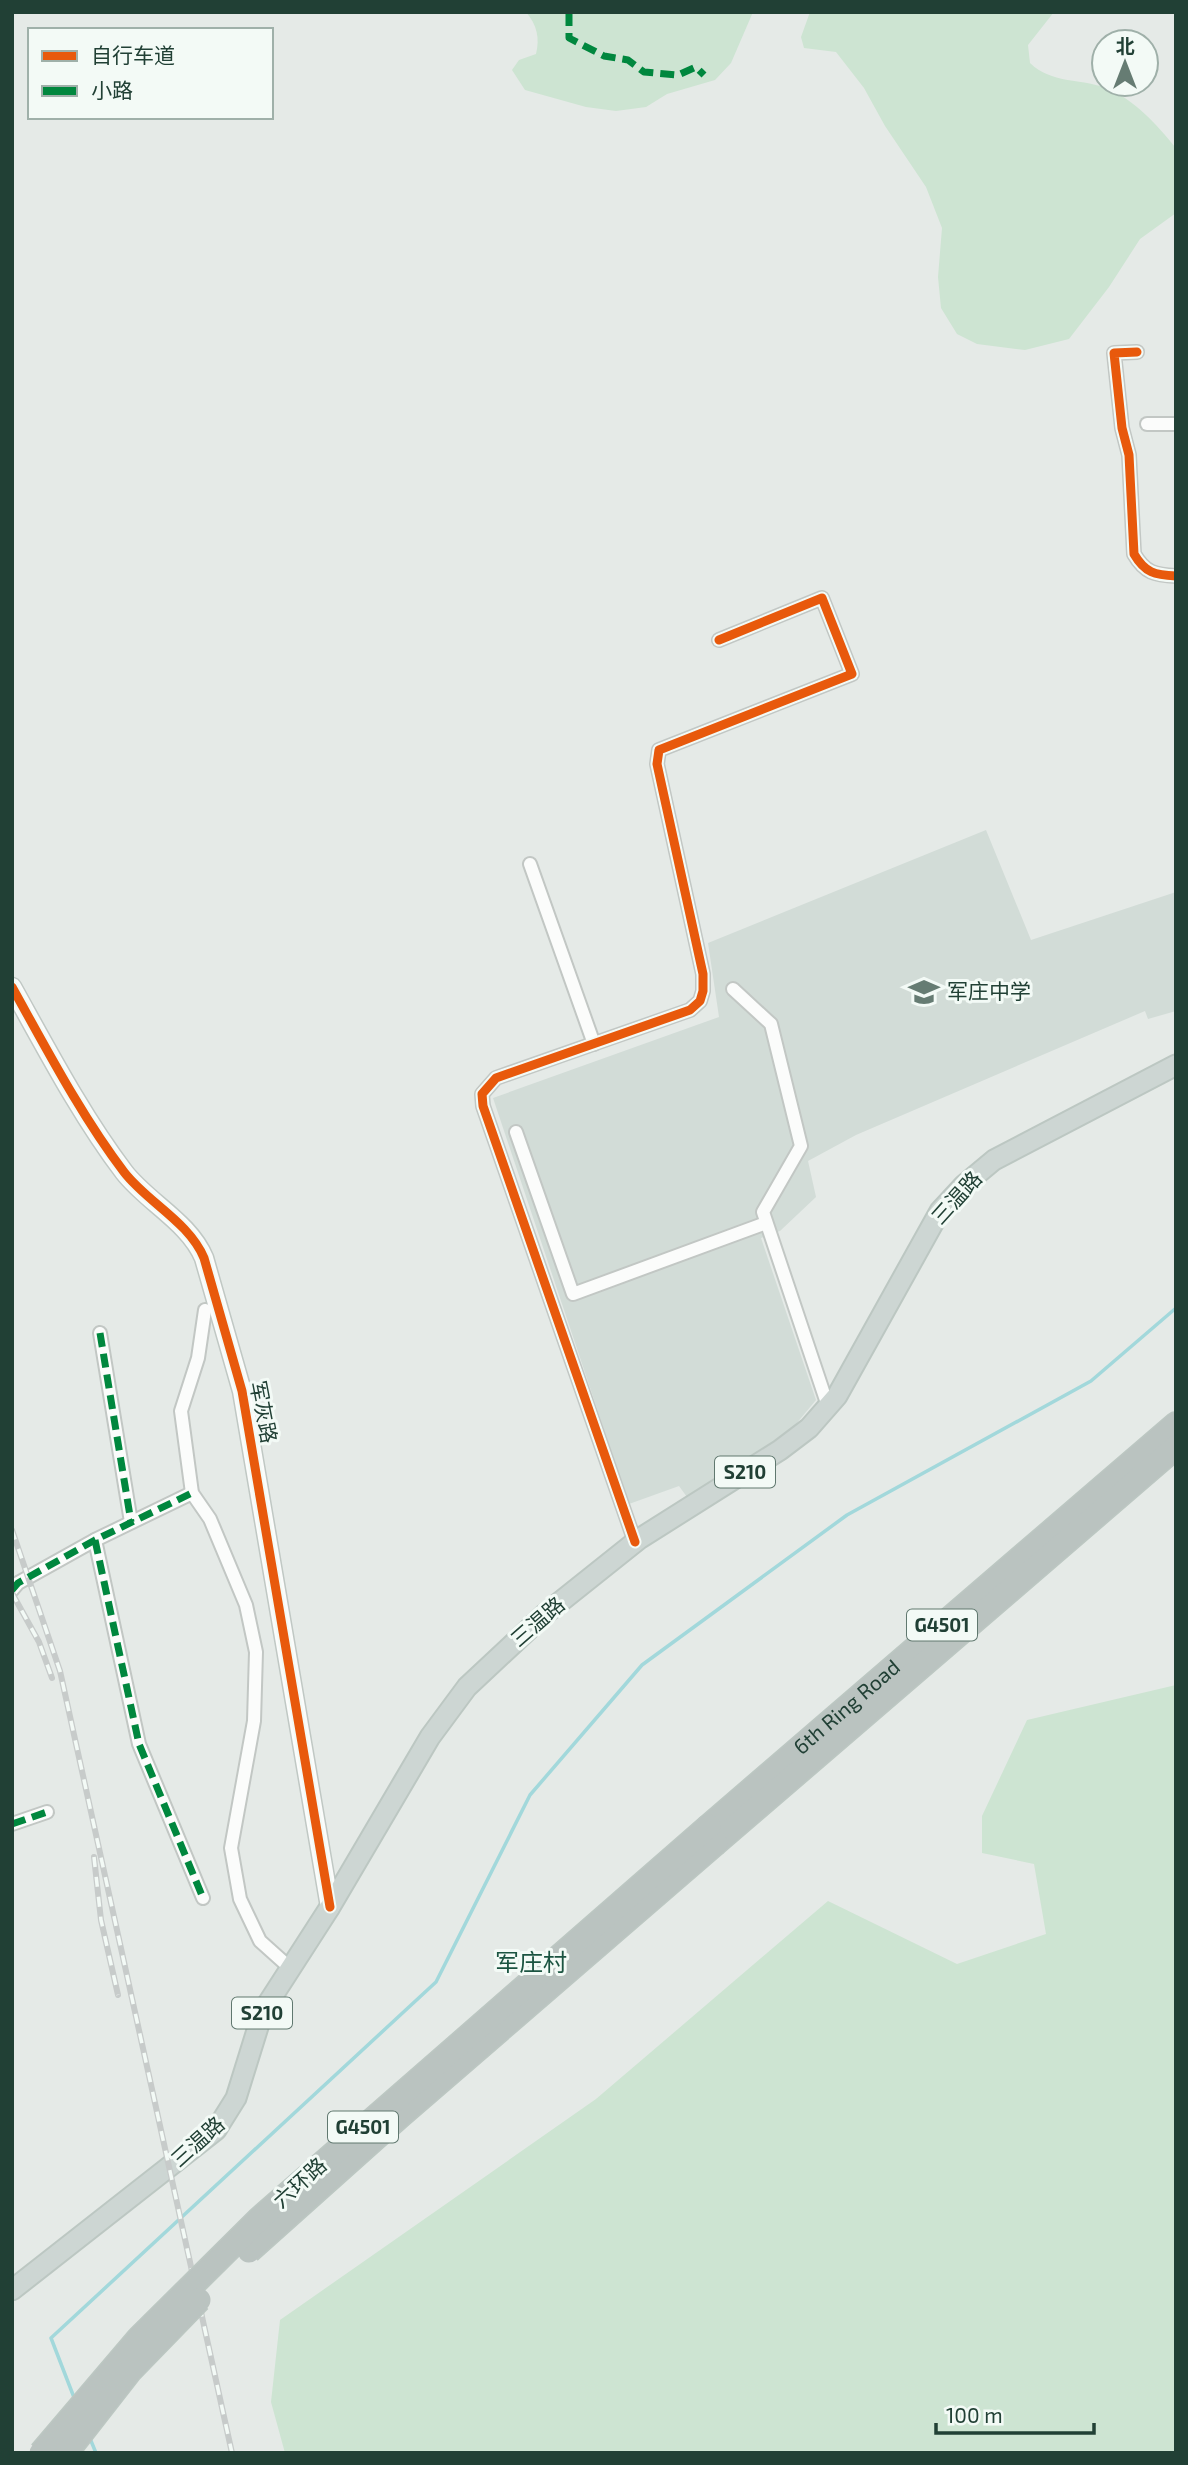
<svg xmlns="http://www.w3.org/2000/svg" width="1188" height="2465" viewBox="0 0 1188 2465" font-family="'Exo 2','Noto Sans SC',sans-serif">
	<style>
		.built { fill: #d2dcd7 }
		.green { fill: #cde4d2 }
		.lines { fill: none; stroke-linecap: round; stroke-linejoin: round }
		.stream { stroke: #a2d8db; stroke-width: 3.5 }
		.street-casing { stroke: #c2c7c4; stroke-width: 16 }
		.secondary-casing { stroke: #c0c8c4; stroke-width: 21 }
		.primary-casing { stroke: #bcc7c2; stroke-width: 23 }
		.highway-casing { stroke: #bcc7c2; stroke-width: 26 }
		.street { stroke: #fbfcfb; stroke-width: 12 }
		.secondary { stroke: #fbfcfb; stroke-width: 18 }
		.primary { stroke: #cdd6d3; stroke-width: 19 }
		.highway { stroke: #bac3c0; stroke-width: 23 }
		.rail-casing { stroke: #c7cbca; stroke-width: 6 }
		.rail { stroke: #f3faf6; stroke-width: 3.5; stroke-dasharray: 10; stroke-linecap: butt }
		.highway-bridge-casing { stroke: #bcc7c2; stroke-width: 26; stroke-linecap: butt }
		.highway-bridge { stroke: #bac3c0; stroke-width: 23 }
		.quiet { stroke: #00873e; stroke-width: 7; stroke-dasharray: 14 7; stroke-linecap: butt }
		.cycleway-casing { stroke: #f3faf6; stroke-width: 13 }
		.cycleway { stroke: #e8590c; stroke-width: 9 }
		.labels { text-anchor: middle; stroke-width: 6; stroke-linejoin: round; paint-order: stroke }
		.shield { fill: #f3faf6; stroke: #60786f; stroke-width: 2 }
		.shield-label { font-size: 19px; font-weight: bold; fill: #214035 }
		.poi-label { font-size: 21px; fill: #214035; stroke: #f3faf6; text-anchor: start }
		.street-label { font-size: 21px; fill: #214035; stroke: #f3faf6 }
		.quarter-label { font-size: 24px; fill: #1b5441; stroke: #f3faf6 }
	</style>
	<rect width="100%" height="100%" fill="#e5eae7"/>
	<path class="built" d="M986 830 1031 940 1176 892V1011L1148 1019 1145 1011 856 1135 808 1161 816 1197 780 1231 761 1238 816 1400 791 1430 687 1497 679 1486 629 1504 493 1098 719 1017 708 943Z"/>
	<g class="green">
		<path d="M526 12H753L731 63 715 80 667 94 646 107 616 111 586 107 525 90 512 70 519 60 536 54C540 38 537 25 526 12Z"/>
		<path d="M810 12H1054L1028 45 1030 63C1052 84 1079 78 1106 88 1134 99 1157 125 1176 148V213L1140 239 1109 287 1069 339 1025 350 977 344 957 334 941 308 938 277 942 228 926 187 885 126 864 88 836 52 804 48 801 37Z"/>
		<path d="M1176 1685V2453H285L271 2402 280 2320 596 2099 828 1901 957 1964 1046 1934 1034 1864 982 1853V1816L1027 1720Z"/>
	</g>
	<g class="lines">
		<g class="stream">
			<path d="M75 2400 51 2338 436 1982 530 1795 642 1665 847 1515 1091 1381 1176 1308"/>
			<path d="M89 2436 96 2453"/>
		</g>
		<g class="street-casing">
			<g id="street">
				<path d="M1137 352 1114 353 1122 428 1129 455 1134 554C1145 573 1155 575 1176 576"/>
				<path d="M1147 424H1176"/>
				<path d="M530 864 594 1044"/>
				<path d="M733 989 771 1024 801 1146 763 1212 828 1406"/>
				<path d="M516 1132 573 1294 766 1223"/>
				<path d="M205 1310 198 1358 181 1411 192 1493 210 1519 246 1605 256 1652 254 1721 231 1848 240 1899 260 1941 289 1967"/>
				<path d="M100 1333 131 1522"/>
				<path d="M95 1540 139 1744 203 1898"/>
				<path d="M635 1542 483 1106 482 1094 496 1078 690 1010 700 1001 703 991V974L657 764 659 750 852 674 822 598 719 640"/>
				<path d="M12 1590 18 1583 95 1540 192 1493"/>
				<path d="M12 1824 47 1812"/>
			</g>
		</g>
		<g class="secondary-casing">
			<path id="secondary" d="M12 987C46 1048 82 1117 124 1172 147 1202 189 1222 204 1258L242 1391 330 1907"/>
		</g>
		<g class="primary-casing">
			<path id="primary" d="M12 2290 216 2130 236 2098 263 2011 330 1907 430 1737 467 1687 545 1614 639 1539 780 1450 809 1428 837 1396 940 1211 964 1185 994 1160 1176 1065"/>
		</g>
		<g class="highway-casing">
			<g id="highway">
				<path id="s1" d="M709 1826 1176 1424"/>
				<path d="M716 1843 1176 1447"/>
			</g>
		</g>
		<use href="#street" class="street"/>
		<use href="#secondary" class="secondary"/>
		<use href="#primary" class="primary"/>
		<use href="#highway" class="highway"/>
		<g class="rail-casing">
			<g id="rail">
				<path d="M12 1530 60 1671 232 2453"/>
				<path d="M12 1593 39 1642 52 1678"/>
				<path d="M94 1857 101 1920 118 1995"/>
			</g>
		</g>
		<use href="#rail" class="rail"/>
		<g class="highway-bridge-casing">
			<g id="highway-bridge">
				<path d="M249 2251 400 2116 716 1843"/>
				<path d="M41 2453 139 2338 259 2219 709 1826"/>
				<path d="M66 2453 130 2371 199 2300"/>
			</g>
		</g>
		<use href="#highway-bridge" class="highway-bridge"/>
		<g class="quiet">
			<path d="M569 12V38L604 56 628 60 644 72 678 75 696 67 704 75"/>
			<path d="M100 1333 131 1522"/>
			<path d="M95 1540 139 1744 203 1898"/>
			<path d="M12 1590 18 1583 95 1540 192 1493"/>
			<path d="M12 1824 47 1812"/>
		</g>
		<g class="cycleway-casing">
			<g id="cycleway">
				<path d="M1137 352 1114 353 1122 428 1129 455 1134 554C1145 573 1155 575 1176 576"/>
				<path d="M12 987C46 1048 82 1117 124 1172 147 1202 189 1222 204 1258L242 1391 330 1907"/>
				<path d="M635 1542 483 1106 482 1094 496 1078 690 1010 700 1001 703 991V974L657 764 659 750 852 674 822 598 719 640"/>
			</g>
		</g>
		<use href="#cycleway" class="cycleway"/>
	</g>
	<defs>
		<g id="school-bare" transform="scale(2.415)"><path d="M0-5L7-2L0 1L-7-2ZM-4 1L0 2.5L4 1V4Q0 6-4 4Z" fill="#667c73" stroke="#f3faf6" stroke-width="2.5" paint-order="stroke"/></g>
	</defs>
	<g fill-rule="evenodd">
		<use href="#school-bare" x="924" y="992"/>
	</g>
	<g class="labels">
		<g class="shield">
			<rect x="715" y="1456.5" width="60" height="31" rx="5"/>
			<rect x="907" y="1609.5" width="70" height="31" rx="5"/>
			<rect x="232" y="1997.5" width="60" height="31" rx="5"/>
			<rect x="328" y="2111.5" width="70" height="31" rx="5"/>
		</g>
		<g class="shield-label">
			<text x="745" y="1479">S210</text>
			<text x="942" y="1632">G4501</text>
			<text x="262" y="2020">S210</text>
			<text x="363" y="2134">G4501</text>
		</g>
		<g class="poi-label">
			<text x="947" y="999">军庄中学</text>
		</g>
		<g class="street-label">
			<text transform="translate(957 1198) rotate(-48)" y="7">三温路</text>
			<text transform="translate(263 1412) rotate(79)" y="7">军灰路</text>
			<text transform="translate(538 1622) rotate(-41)" y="7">三温路</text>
			<text dy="7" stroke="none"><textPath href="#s1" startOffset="182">6th Ring Road</textPath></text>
			<text transform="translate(198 2142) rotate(-42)" y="7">三温路</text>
			<text transform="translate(300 2183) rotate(-42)" y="7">六环路</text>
		</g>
		<g class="quarter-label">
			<text x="531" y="1971">军庄村</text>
		</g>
	</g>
	<rect width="1188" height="2465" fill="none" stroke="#214035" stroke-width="28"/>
	<rect x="28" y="28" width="245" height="91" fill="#f3faf6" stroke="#9fb0a9" stroke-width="2"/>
	<rect x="42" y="51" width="35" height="10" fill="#e8590c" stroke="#9fb0a9" stroke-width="2"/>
	<text x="91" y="63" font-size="21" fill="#214035">自行车道</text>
	<rect x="42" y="86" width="35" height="10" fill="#00873e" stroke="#9fb0a9" stroke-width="2"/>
	<text x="91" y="98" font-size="21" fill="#214035">小路</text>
	<g transform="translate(1125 63)"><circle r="33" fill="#f3faf6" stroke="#9fb0a9" stroke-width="2"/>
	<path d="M0-5L12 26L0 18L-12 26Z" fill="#667c73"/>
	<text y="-10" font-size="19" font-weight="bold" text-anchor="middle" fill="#214035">北</text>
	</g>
	<path d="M936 2423v10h158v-10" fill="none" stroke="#214035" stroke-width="3.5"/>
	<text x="946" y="2423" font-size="21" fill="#214035" stroke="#f3faf6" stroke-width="5" paint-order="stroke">100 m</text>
</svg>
